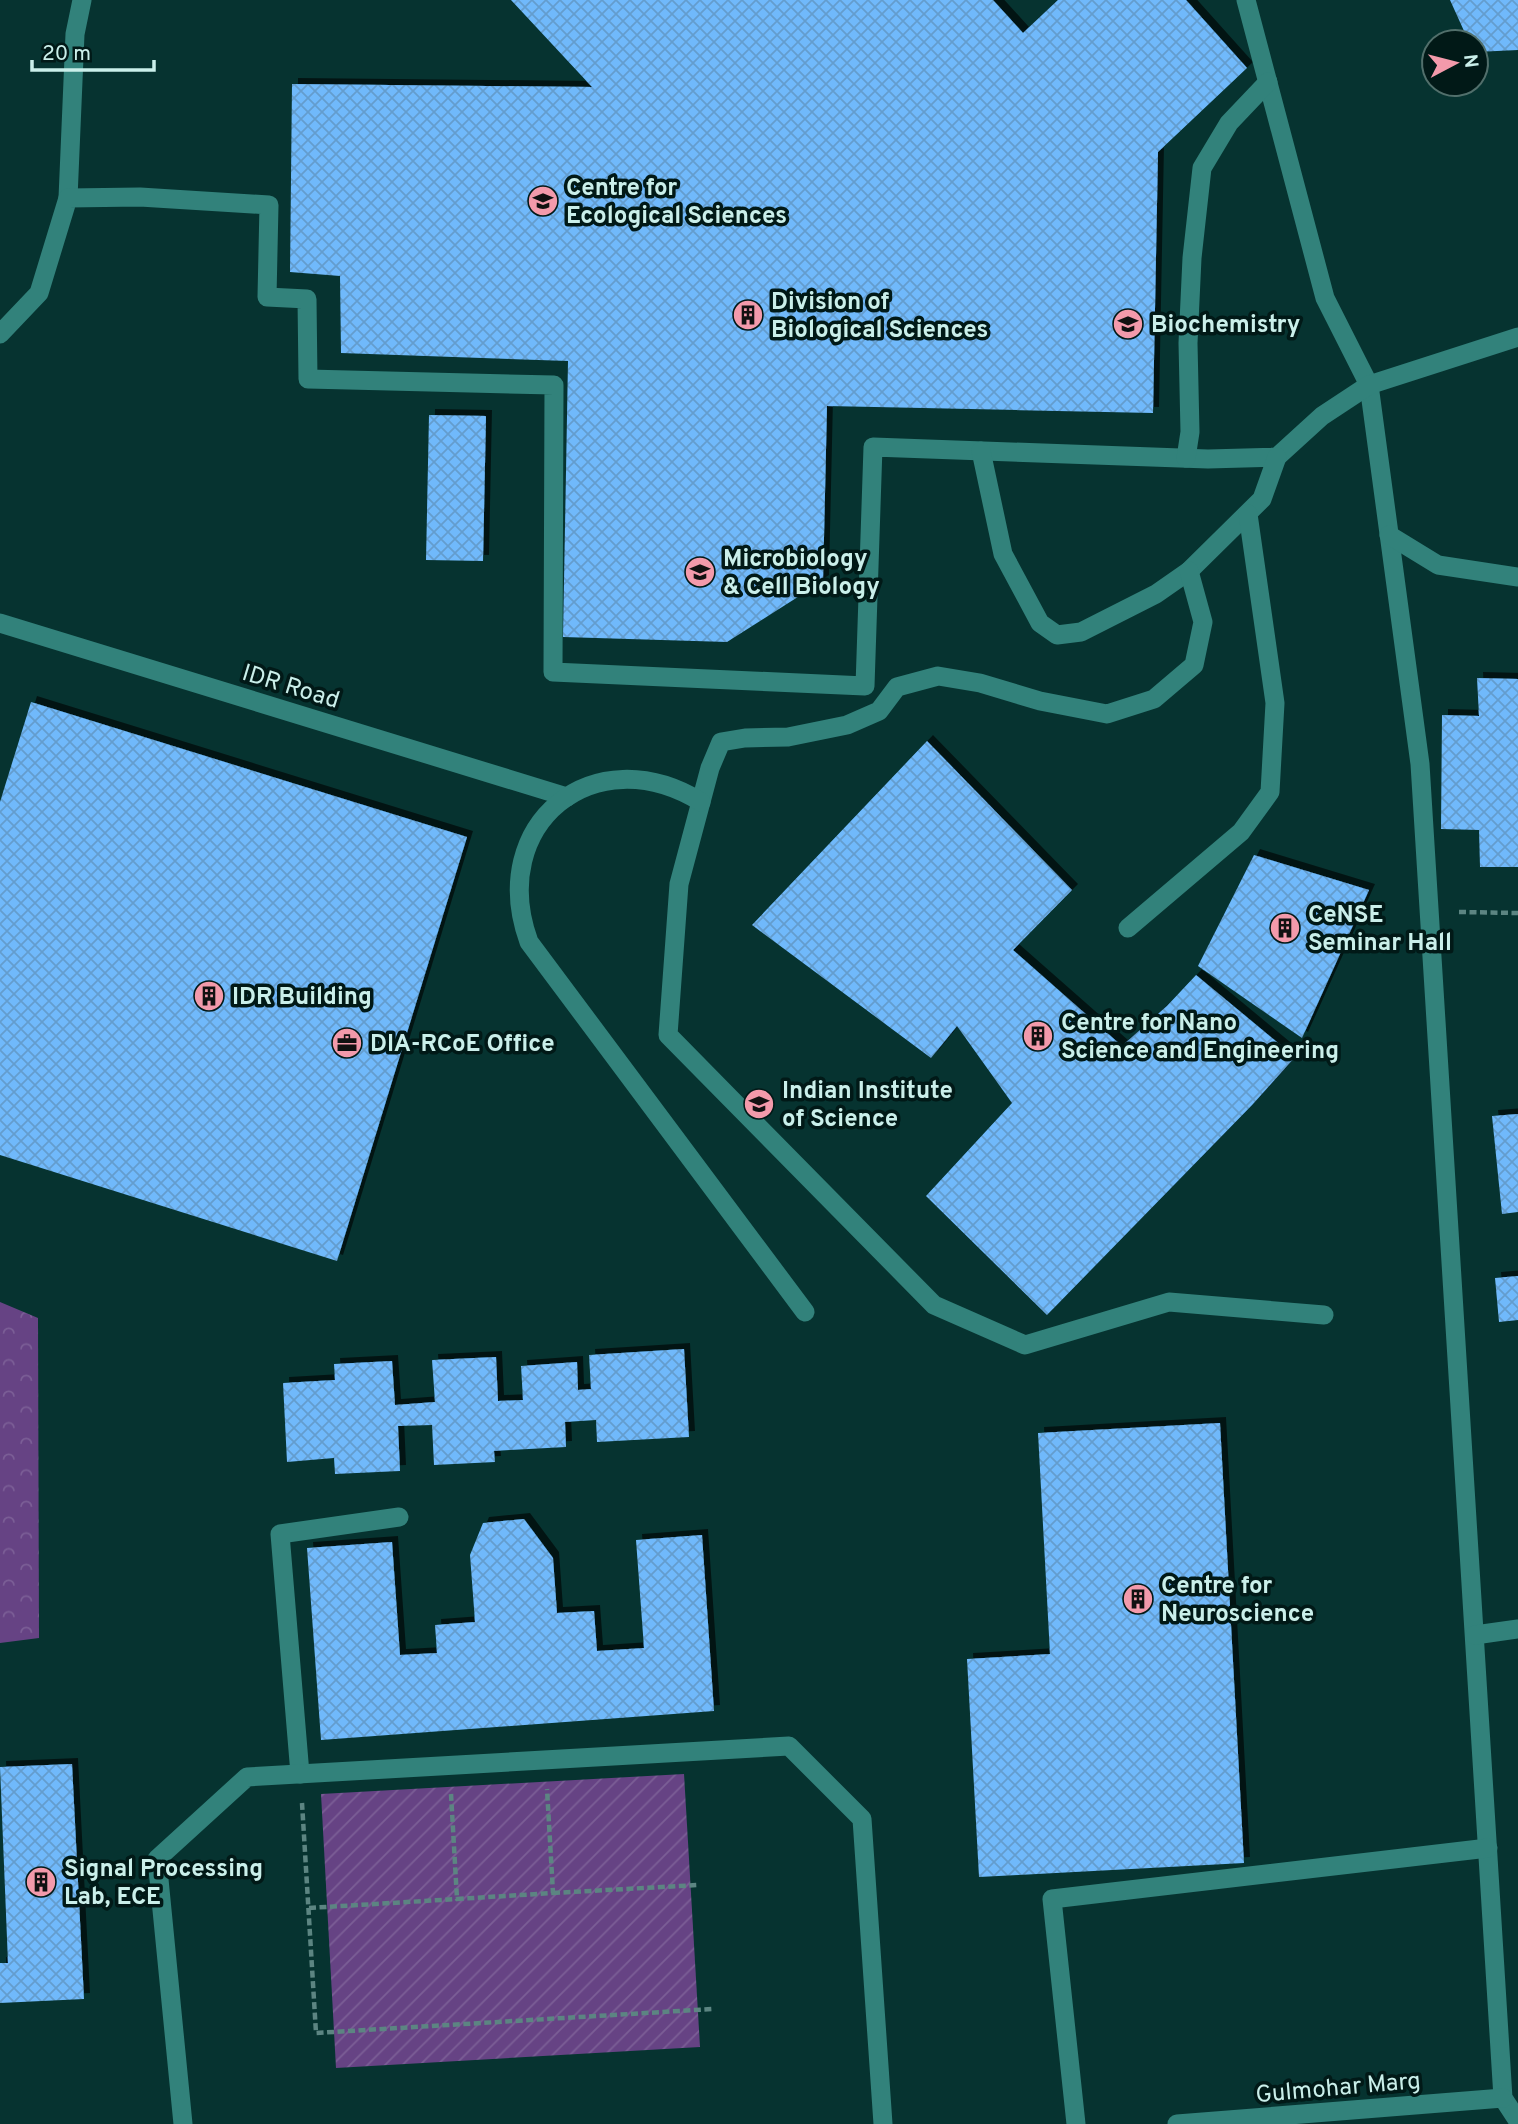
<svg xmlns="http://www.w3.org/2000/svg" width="1518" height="2124" viewBox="0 0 1518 2124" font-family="Overpass,sans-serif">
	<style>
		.forest { fill: url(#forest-crowns) }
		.garden { fill: url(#garden-furrows) }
		.building { fill: url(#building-cross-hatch); filter: url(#shadow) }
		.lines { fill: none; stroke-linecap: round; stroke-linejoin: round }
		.path { stroke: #5c8582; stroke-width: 4.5; stroke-dasharray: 7 3.5; stroke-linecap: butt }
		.lane { stroke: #32827b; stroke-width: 19 }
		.labels { text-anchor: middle; stroke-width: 7; stroke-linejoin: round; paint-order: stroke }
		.poi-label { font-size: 24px; font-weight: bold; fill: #caefea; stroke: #011917; text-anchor: start }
		.street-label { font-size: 24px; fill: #caefea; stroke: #011917 }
	</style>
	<defs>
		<pattern id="forest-crowns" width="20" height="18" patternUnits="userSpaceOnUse" patternTransform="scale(1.75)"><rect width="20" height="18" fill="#664384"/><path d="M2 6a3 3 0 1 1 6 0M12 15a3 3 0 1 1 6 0" fill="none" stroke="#7b5e96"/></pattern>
		<pattern id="garden-furrows" width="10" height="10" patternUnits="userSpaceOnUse" patternTransform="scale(1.75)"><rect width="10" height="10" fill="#664384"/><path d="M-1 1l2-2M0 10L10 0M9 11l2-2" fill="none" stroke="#7b5e96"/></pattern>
		<pattern id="building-cross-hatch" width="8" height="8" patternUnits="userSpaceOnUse" patternTransform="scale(1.75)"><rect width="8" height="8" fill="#70b9fb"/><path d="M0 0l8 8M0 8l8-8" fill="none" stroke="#639dce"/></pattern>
		<filter id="shadow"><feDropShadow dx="6" dy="-6" stdDeviation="0" flood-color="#0009"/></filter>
	</defs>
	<rect width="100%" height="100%" fill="#063330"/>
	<path class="forest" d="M0 1302 38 1318 39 1638 0 1643Z"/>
	<path class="garden" d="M684 1774 700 2047 336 2068 321 1794Z"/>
	<g class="building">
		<path d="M511 0H993L1023 33 1058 0H1186L1247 68 1158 152 1153 413 827 406 823 581 727 642 563 637 568 361 341 353 340 276 290 272 292 84 592 87Z"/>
		<path d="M1450 0H1518V50L1476 52V42H1469Z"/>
		<path d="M429 415 486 416 483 561 426 560Z"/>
		<path d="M1477 678 1518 679V867H1480L1479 830 1441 829 1442 715 1479 716Z"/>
		<path d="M31 702 467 837 337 1261 0 1155V802Z"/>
		<path d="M927 741 1072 890 1013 950 1122 1046 1167 1006 1196 975 1295 1057 1252 1105 1047 1315 926 1196 1012 1103 957 1026 931 1058 752 925Z"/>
		<path d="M1254 855 1369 890 1302 1038 1198 966Z"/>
		<path d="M1518 1114V1212L1502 1214 1492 1116Z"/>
		<path d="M1518 1276V1320L1499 1322 1495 1278Z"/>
		<path d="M684 1349 689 1437 597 1442 596 1420 565 1422 566 1447 494 1451 495 1462 434 1465 432 1425 398 1426 400 1471 335 1474 334 1458 287 1462 283 1383 335 1380 334 1364 392 1361 395 1405 435 1402 432 1360 496 1357 498 1401 523 1400 521 1366 577 1362 578 1390 591 1389 589 1355Z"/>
		<path d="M1220 1423 1244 1863 979 1877 967 1659 1050 1654 1038 1433Z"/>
		<path d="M524 1519 553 1558 557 1613 594 1611 597 1651 644 1648 636 1540 702 1535 714 1711 321 1740 307 1548 392 1542 400 1655 437 1653 435 1625 475 1622 470 1555 483 1523Z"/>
		<path d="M72 1764 84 1999 0 2003V1963H8L0 1767Z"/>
	</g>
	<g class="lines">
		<g class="path">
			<path d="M1459 912 1518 913"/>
			<path d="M451 1794 457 1899 553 1893 547 1789"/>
			<path d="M302 1803 316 2033 712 2009"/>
			<path d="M553 1893 698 1885"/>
			<path d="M309 1908 457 1899"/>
		</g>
		<g class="lane">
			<path d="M1246 0 1325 298 1369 385 1420 764 1503 2098 1518 2121"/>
			<path d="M68 198 75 34 82 0"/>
			<path d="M0 334 39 293 68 198 140 197 269 205 267 297 307 299 308 379 554 385 553 672 865 686 873 447 1208 459 1277 457 1322 416 1369 385 1518 337"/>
			<path d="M981 451 1003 554 1040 623 1057 635 1081 632 1156 594 1189 571 1262 499 1277 457"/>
			<path d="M1186 458 1190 432 1188 343 1192 258 1202 168 1229 123 1268 82"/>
			<path d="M1389 535 1438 565 1518 577"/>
			<path d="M1189 571 1203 622 1194 665 1154 699 1107 714 1040 701 980 683 938 676 897 687 879 711 847 725 788 737 745 738 721 742 710 768 679 884 668 1035 934 1305 1025 1345 1169 1302 1324 1315"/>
			<path d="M0 623 567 797"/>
			<path d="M701 802C594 736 486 824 529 942L805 1312"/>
			<path d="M1128 928 1241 832 1270 792 1275 703 1248 514"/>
			<path d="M1475 1635 1518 1629"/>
			<path d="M300 1774 280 1534 399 1517"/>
			<path d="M183 2124 157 1859 247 1777 789 1746 862 1819 883 2124"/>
			<path d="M1076 2124 1052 1899 1488 1848"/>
			<path d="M1177 2124 1503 2098"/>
		</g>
	</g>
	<defs>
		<g id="university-disc" transform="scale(1.575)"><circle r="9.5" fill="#f39aab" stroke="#011917"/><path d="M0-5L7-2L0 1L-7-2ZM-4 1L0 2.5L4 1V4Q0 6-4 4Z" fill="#111"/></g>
		<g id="building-disc" transform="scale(1.575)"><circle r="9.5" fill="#f39aab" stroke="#011917"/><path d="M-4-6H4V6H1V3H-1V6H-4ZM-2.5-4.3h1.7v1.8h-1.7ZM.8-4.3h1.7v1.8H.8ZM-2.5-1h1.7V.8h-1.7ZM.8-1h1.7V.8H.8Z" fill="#111"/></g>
		<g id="office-disc" transform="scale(1.575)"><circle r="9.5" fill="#f39aab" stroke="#011917"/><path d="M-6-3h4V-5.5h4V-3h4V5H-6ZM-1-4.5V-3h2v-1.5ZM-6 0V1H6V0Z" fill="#111"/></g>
	</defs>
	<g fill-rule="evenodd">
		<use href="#university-disc" x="543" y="201"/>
		<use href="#building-disc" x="748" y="315"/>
		<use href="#university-disc" x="1128" y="324"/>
		<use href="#university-disc" x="700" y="572"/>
		<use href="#building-disc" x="1285" y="928"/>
		<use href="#building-disc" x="209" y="996"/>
		<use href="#building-disc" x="1038" y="1036"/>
		<use href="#office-disc" x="347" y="1043"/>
		<use href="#university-disc" x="759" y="1104"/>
		<use href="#building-disc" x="1138" y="1599"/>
		<use href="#building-disc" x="41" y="1882"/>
	</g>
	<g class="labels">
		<g class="poi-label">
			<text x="566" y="195">Centre for<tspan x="566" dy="28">Ecological Sciences</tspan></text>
			<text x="771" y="309">Division of<tspan x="771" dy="28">Biological Sciences</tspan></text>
			<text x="1151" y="332">Biochemistry</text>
			<text x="723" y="566">Microbiology<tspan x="723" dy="28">&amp; Cell Biology</tspan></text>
			<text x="1308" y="922">CeNSE<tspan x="1308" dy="28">Seminar Hall</tspan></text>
			<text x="232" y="1004">IDR Building</text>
			<text x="1061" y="1030">Centre for Nano<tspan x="1061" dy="28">Science and Engineering</tspan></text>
			<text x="370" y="1051">DIA-RCoE Office</text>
			<text x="782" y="1098">Indian Institute<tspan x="782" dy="28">of Science</tspan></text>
			<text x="1161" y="1593">Centre for<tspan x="1161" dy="28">Neuroscience</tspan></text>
			<text x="64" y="1876">Signal Processing<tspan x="64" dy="28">Lab, ECE</tspan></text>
		</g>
		<g class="street-label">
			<text transform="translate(291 686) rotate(17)" y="8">IDR Road</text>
			<text transform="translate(1338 2087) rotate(-5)" y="8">Gulmohar Marg</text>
		</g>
	</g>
	<g transform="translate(1455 63) rotate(83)"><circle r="33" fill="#011917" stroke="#516f6b" stroke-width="2"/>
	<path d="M0-5L12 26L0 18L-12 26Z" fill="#f39aab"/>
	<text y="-10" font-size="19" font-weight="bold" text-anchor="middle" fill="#caefea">N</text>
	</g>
	<path d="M32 60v10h122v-10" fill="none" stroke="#caefea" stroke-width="3.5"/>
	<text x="42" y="60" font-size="21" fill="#caefea" stroke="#011917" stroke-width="5" paint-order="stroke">20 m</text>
</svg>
